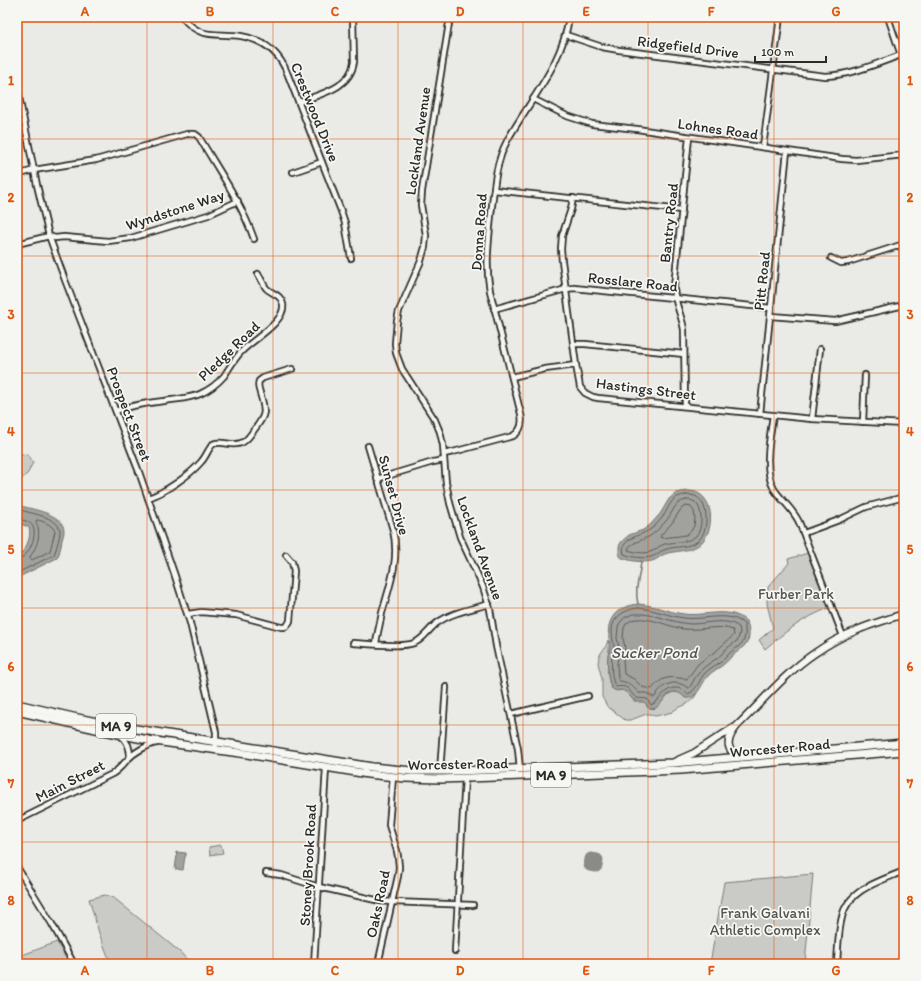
<svg xmlns="http://www.w3.org/2000/svg" width="921" height="981" viewBox="0 0 921 981" font-family="Itim,sans-serif">
	<style>
		.green { fill: #cacac7; stroke: #7a7a79 }
		.water { fill: #a1a19e; stroke: #727270 }
		.lines { fill: none; stroke-linecap: round; stroke-linejoin: round }
		.shore { stroke: #5a5a59; stroke-width: 1 }
		.stream { stroke: #727270; stroke-width: 1.5 }
		.taxiway { stroke: #8a8a88; stroke-width: 13 }
		.minor-casing { stroke: #2b2b2b; stroke-width: 8 }
		.major-casing { stroke: #2b2b2b; stroke-width: 9 }
		.highway-casing { stroke: #2b2b2b; stroke-width: 10 }
		.minor { stroke: #f6f6f2; stroke-width: 4.5 }
		.major { stroke: #f6f6f2; stroke-width: 6 }
		.highway { stroke: #f6f6f2; stroke-width: 7 }
		.grid { fill: none; stroke: #df570e; stroke-width: 1; stroke-opacity: 0.55 }
		.labels { text-anchor: middle; stroke-width: 3.5; stroke-linejoin: round; paint-order: stroke }
		.shield { fill: #f6f6f2; stroke: #686867; stroke-width: 1 }
		.shield-label { font-size: 14px; font-weight: bold; fill: #2b2b2b }
		.street-label { font-size: 15px; fill: #2b2b2b; stroke: #f6f6f2 }
		.park-label { font-size: 15px; fill: #535352; stroke: #f6f6f2 }
		.water-label { font-size: 16px; font-style: italic; fill: #545453; stroke: #f6f6f2 }
		.neatline { fill: none; stroke: #df570e; stroke-width: 1.5 }
		.grid-label { font-size: 13px; text-anchor: middle; font-weight: bold; fill: #df570e }
	</style>
	<rect width="100%" height="100%" fill="#eaeae6"/>
	<filter id="ink" filterUnits="userSpaceOnUse"><feTurbulence type="fractalNoise" baseFrequency=".025" numOctaves="2"/><feDisplacementMap in="SourceGraphic" scale="8" xChannelSelector="R" yChannelSelector="G"/><feConvolveMatrix kernelMatrix="1 2 1 2 8 2 1 2 1" color-interpolation-filters="sRGB"/></filter>
	<g filter="url(#ink)">
		<g class="green">
			<path d="M17 454H22L28 455 33 462 28 473 17 483Z"/>
			<path d="M808 553 829 608C803 618 786 631 765 649L759 640 773 628 767 604 768 587 789 563 788 559Z"/>
			<path d="M608 640C610 646 609 650 608 656 607 666 607 679 611 688L617 691 623 690 626 692 634 701 644 702 654 709C657 707 660 704 662 702 668 695 669 691 680 693L685 698 691 697 697 693 694 698 687 704 683 706 679 707 672 712 665 714 655 716 650 714H646L636 718 630 720H625L607 706 602 697V679L598 663 599 657 601 653 606 646Z"/>
			<path d="M221 845 223 853 210 855 209 847Z"/>
			<path d="M813 874 805 964H710L724 882Z"/>
			<path d="M105 895 114 898 180 952 191 964H111L99 933 89 899Z"/>
			<path d="M57 942 69 964H17V957Z"/>
		</g>
		<g class="water">
			<path d="M686 491C690 491 694 491 698 493 714 501 714 530 702 542 697 548 688 550 680 551 676 552 670 552 665 554 661 555 657 560 652 561 645 563 625 561 619 556V546L622 541 629 535 643 530 650 525 660 514 669 499 676 493Z"/>
			<path d="M17 505C30 509 64 513 64 531 64 534 63 537 62 540 61 546 60 553 57 558L17 578V558C25 550 32 539 29 527L17 523Z"/>
			<path d="M638 604C655 605 668 612 684 614 705 617 730 605 747 622 753 640 746 646 733 655 730 658 728 661 724 664 720 668 714 670 709 675 702 682 700 694 690 698 682 700 679 686 668 694 661 700 659 713 647 707L646 704 644 702C630 703 633 695 624 691 621 689 617 691 614 690 607 685 607 663 608 655 609 652 610 649 610 645 609 636 606 628 612 618 617 609 628 605 638 604Z"/>
			<path d="M176 852 186 853V856H185L183 870 175 869 177 855 176 854Z"/>
		</g>
		<g class="lines">
			<g class="shore">
				<path d="M686 495C689 495 693 495 695 496 709 502 709 530 699 540 689 549 676 545 664 550 659 551 656 556 651 557 644 559 631 557 624 554 619 538 641 536 651 529 655 526 661 520 664 515 668 509 670 501 677 497 680 496 683 495 686 495Z"/>
				<path d="M686 500C689 500 692 500 695 502 703 508 703 529 696 536 685 545 671 540 660 546 657 548 654 551 650 552 643 554 634 552 628 550L629 547C634 542 640 541 646 538 654 535 659 528 665 522 674 513 672 503 686 500Z"/>
				<path d="M686 506 691 507 694 511 695 519 694 526 691 531 686 535 679 536 661 538 660 536 672 523 681 509Z"/>
				<path d="M17 509C27 513 59 516 60 531 60 537 57 546 55 552L54 555 17 573"/>
				<path d="M17 519C22 520 29 521 32 525 39 534 28 559 17 560"/>
				<path d="M37 520C44 521 52 525 55 531L50 551 32 560 30 559V557C37 546 42 535 36 522Z"/>
				<path d="M638 608C654 609 668 616 684 618 702 621 729 610 744 624 746 630 746 638 742 643 739 647 734 649 730 653 727 655 725 659 721 662 716 665 710 668 705 673 699 680 697 690 688 694 686 693 684 691 683 690 680 688 677 688 674 688 662 690 661 701 651 705L647 699C644 698 641 699 637 698 628 693 631 684 616 687 611 681 611 664 612 656 612 653 614 650 614 647 613 638 610 630 614 622 619 613 629 609 638 608Z"/>
				<path d="M633 614C653 612 671 623 691 624 707 624 726 617 739 627L740 632 738 640 726 649 718 658 711 662 702 669 695 678 690 687 688 688C681 682 671 681 663 687 660 689 657 693 655 697H653L646 693H639C632 686 630 682 619 681L618 679 617 664 619 648 617 638 618 627 619 624 624 618Z"/>
				<path d="M632 620C648 615 668 627 684 629 700 631 719 624 733 630L734 635 715 652 707 657 698 664 687 679C678 678 667 675 659 682 656 684 654 687 652 689L642 687 634 679 624 674 623 657 625 648 623 638 624 628 626 624Z"/>
			</g>
			<path class="stream" d="M638 604C634 590 640 576 641 561"/>
			<path class="taxiway" d="M591 859 597 860 596 866 590 865Z"/>
			<g class="minor-casing">
				<g id="minor">
					<path d="M182 17C202 41 215 32 241 36 265 40 280 53 288 75L341 211 345 223 351 258"/>
					<path d="M450 17 422 191 421 205 426 235 425 247 421 261 399 311 397 321 395 343 396 353 402 369 435 420 440 432 443 445 446 483 450 503 460 537 483 587 490 609 496 646 518 749 520 769"/>
					<path d="M888 17 904 64"/>
					<path d="M566 35 602 47 619 50 825 76C851 75 876 64 901 55"/>
					<path d="M17 87 37 185 49 236 65 280 139 472 174 573 190 623 216 732V742L215 750"/>
					<path d="M533 99 567 116 592 124 637 129 842 159 856 160 904 155"/>
					<path d="M299 102C320 94 350 89 354 62L353 17"/>
					<path d="M763 147 780 17"/>
					<path d="M293 172 322 162"/>
					<path d="M17 175 34 170 96 160 187 134H195L199 137C219 171 241 202 254 239"/>
					<path d="M494 190 682 210"/>
					<path d="M573 198 571 209 562 236 561 249 562 261 576 365 580 387 585 393 593 397 598 398 812 419 904 424"/>
					<path d="M17 244 49 236 55 238 64 237 108 241 131 238 208 215 238 201"/>
					<path d="M831 258 841 263 848 262 904 244"/>
					<path d="M494 309 566 289 574 288 771 308"/>
					<path d="M771 316 835 321 904 305"/>
					<path d="M574 344H585L684 354"/>
					<path d="M512 377 545 369 576 365"/>
					<path d="M685 406 684 330C682 315 674 303 674 287L689 137"/>
					<path d="M116 411C131 405 147 403 164 401 176 399 188 399 200 394 209 390 218 383 224 376 230 367 235 358 242 351 253 339 286 322 283 304 281 294 271 294 266 288 263 284 261 278 258 274"/>
					<path d="M760 414 787 151"/>
					<path d="M773 415C770 437 763 470 774 489 782 501 792 508 799 522L843 636"/>
					<path d="M812 419 820 349"/>
					<path d="M863 422 865 375"/>
					<path d="M368 446 393 530C400 559 390 585 382 613 380 624 377 634 376 644"/>
					<path d="M444 454 453 452 513 436C521 431 523 423 521 414L490 291C485 265 489 240 491 215 494 189 495 164 507 141 529 101 563 64 569 17"/>
					<path d="M377 479 433 462 444 460"/>
					<path d="M148 498C164 493 190 475 201 462 206 457 208 449 213 444 222 440 232 447 241 443 247 441 250 435 254 430 266 415 266 412 260 393 259 389 257 386 259 381L263 378 292 369"/>
					<path d="M804 533 839 520 866 507 904 497"/>
					<path d="M188 614 201 612 236 615 281 627H284L287 626 290 621 294 571 292 562 286 555"/>
					<path d="M353 643C367 644 402 648 414 643 423 640 429 629 437 623 452 612 472 609 489 604"/>
					<path d="M511 714 588 696"/>
					<path d="M121 736C128 741 130 748 130 757"/>
					<path d="M440 772 446 687"/>
					<path d="M17 821 112 774C119 770 123 764 129 758 135 752 149 744 157 743"/>
					<path d="M17 867 52 924 74 964"/>
					<path d="M266 873 281 875 319 887 380 901 392 902 473 905"/>
					<path d="M455 951 465 778"/>
					<path d="M314 964 326 768"/>
					<path d="M378 964 392 902 398 876 399 867 398 857 397 851 389 825 393 777"/>
					<path d="M837 964C838 949 838 932 842 917 848 889 881 881 904 871"/>
					<path d="M904 964V959"/>
				</g>
			</g>
			<g class="major-casing">
				<g id="major">
					<path d="M742 757C723 751 727 738 737 726 762 702 785 673 815 653 843 633 872 624 904 614"/>
					<path d="M676 761 694 753 733 728"/>
				</g>
			</g>
			<g class="highway-casing">
				<g id="highway">
					<path d="M17 704 73 717 111 725 224 743 372 767 412 771H456L672 763 904 743"/>
					<path d="M17 711 118 734 148 740 247 754 368 774 405 778 441 779 681 770 904 751"/>
				</g>
			</g>
			<use href="#minor" class="minor"/>
			<use href="#major" class="major"/>
			<use href="#highway" class="highway"/>
		</g>
	</g>
	<path class="grid" d="M147 17V964M273 17V964M398 17V964M523 17V964M648 17V964M774 17V964M17 139H904M17 256H904M17 373H904M17 490H904M17 608H904M17 725H904M17 842H904"/>
	<g class="labels">
		<g class="shield">
			<rect x="96" y="714" width="40" height="24" rx="3"/>
			<rect x="531" y="763" width="40" height="24" rx="3"/>
		</g>
		<g class="shield-label">
			<text x="116" y="731">MA 9</text>
			<text x="551" y="780">MA 9</text>
		</g>
		<g class="street-label">
			<text transform="translate(688 47) rotate(7)" y="5">Ridgefield Drive</text>
			<text transform="translate(315 112) rotate(68)" y="5">Crestwood Drive</text>
			<text transform="translate(718 129) rotate(8)" y="5">Lohnes Road</text>
			<text transform="translate(418 141) rotate(-82)" y="5">Lockland Avenue</text>
			<text transform="translate(175 210) rotate(-18)" y="5">Wyndstone Way</text>
			<text transform="translate(669 223) rotate(-84)" y="5">Bantry Road</text>
			<text transform="translate(479 232) rotate(-86)" y="5">Donna Road</text>
			<text transform="translate(762 281) rotate(-84)" y="5">Pitt Road</text>
			<text transform="translate(633 282) rotate(6)" y="5">Rosslare Road</text>
			<text transform="translate(229 351) rotate(-44)" y="5">Pledge Road</text>
			<text transform="translate(646 389) rotate(7)" y="5">Hastings Street</text>
			<text transform="translate(129 414) rotate(69)" y="5">Prospect Street</text>
			<text transform="translate(394 495) rotate(75)" y="5">Sunset Drive</text>
			<text transform="translate(480 548) rotate(70)" y="5">Lockland Avenue</text>
			<text transform="translate(780 748) rotate(-5)" y="5">Worcester Road</text>
			<text transform="translate(458 764) rotate(-1)" y="5">Worcester Road</text>
			<text transform="translate(70 781) rotate(-27)" y="5">Main Street</text>
			<text transform="translate(308 865) rotate(-87)" y="5">Stoney Brook Road</text>
			<text transform="translate(378 904) rotate(-78)" y="5">Oaks Road</text>
		</g>
		<g class="park-label">
			<text x="796" y="599">Furber Park</text>
			<text x="765" y="918">Frank Galvani<tspan x="765" dy="17">Athletic Complex</tspan></text>
		</g>
		<g class="water-label">
			<text x="654" y="658">Sucker Pond</text>
		</g>
	</g>
	<rect width="921" height="981" fill="none" stroke="#f6f6f2" stroke-width="44"/>
	<path d="M755 56v6h71v-6" fill="none" stroke="#2b2b2b" stroke-width="2"/>
	<text x="761" y="56" font-size="12" fill="#2b2b2b" stroke="#f6f6f2" stroke-width="3" paint-order="stroke">100 m</text>
	<rect x="22" y="22" width="877" height="937" class="neatline"/>
	<g class="grid-label">
		<text x="85" y="16">A</text>
		<text x="210" y="16">B</text>
		<text x="335" y="16">C</text>
		<text x="460" y="16">D</text>
		<text x="586" y="16">E</text>
		<text x="711" y="16">F</text>
		<text x="836" y="16">G</text>
		<text x="11" y="85">1</text>
		<text x="910" y="85">1</text>
		<text x="11" y="202">2</text>
		<text x="910" y="202">2</text>
		<text x="11" y="319">3</text>
		<text x="910" y="319">3</text>
		<text x="11" y="436">4</text>
		<text x="910" y="436">4</text>
		<text x="11" y="554">5</text>
		<text x="910" y="554">5</text>
		<text x="11" y="671">6</text>
		<text x="910" y="671">6</text>
		<text x="11" y="788">7</text>
		<text x="910" y="788">7</text>
		<text x="11" y="905">8</text>
		<text x="910" y="905">8</text>
		<text x="85" y="975">A</text>
		<text x="210" y="975">B</text>
		<text x="335" y="975">C</text>
		<text x="460" y="975">D</text>
		<text x="586" y="975">E</text>
		<text x="711" y="975">F</text>
		<text x="836" y="975">G</text>
	</g>
</svg>
